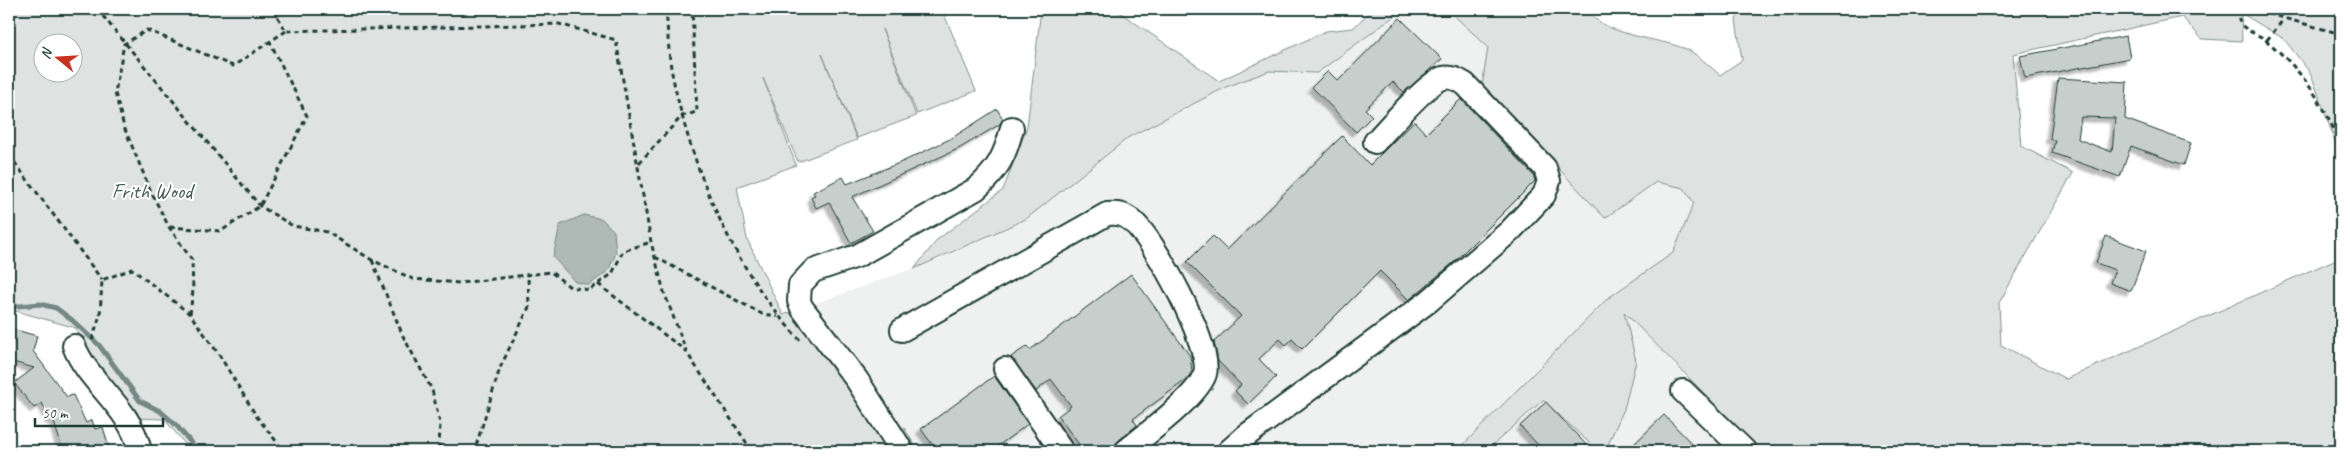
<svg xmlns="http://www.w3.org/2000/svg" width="2350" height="460" viewBox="0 0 2350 460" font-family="Caveat,sans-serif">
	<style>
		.built { fill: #eef1f0 }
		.green { fill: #dee3e2; stroke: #7e908b; fill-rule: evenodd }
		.water { fill: #afbab7; stroke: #758883 }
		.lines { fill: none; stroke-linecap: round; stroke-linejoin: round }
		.stream { stroke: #758883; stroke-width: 5 }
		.building { fill: #c7cfcc; stroke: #1f3d34; fill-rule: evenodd; filter: url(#shadow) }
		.minor-casing { stroke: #1f3d34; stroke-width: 26 }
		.path { stroke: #1f3d34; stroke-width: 3; stroke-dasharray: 5 4; stroke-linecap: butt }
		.minor { stroke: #fff; stroke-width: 22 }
		.labels { text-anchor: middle; stroke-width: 4; stroke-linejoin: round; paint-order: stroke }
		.park-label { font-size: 21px; fill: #455e57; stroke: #fff }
	</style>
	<defs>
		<filter id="shadow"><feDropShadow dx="-4.5" dy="4.5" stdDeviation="1" flood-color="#0004"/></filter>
	</defs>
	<rect width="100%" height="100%" fill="#fff"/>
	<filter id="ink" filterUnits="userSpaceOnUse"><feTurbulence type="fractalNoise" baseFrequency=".02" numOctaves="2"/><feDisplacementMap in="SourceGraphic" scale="10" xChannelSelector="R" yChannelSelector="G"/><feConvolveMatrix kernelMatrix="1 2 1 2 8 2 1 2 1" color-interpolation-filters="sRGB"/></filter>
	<g filter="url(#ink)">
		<g class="built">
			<path d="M1433 9H1447L1488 47 1558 167 1604 218 1656 182 1684 188 1694 203 1673 253 1608 298 1457 451H918L905 429 865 397 794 311 940 259 1026 219 1129 137 1226 87 1269 71 1317 73 1397 14Z"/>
			<path d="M1624 311 1685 376 1761 451H1605L1624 409Z"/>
			<path d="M1543 400 1598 451H1486Z"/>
		</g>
		<g class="green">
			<path d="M9 9H942L976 91 917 114 882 29 916 116 857 138 822 54 857 140 798 162 763 78 796 165 737 187 747 239 783 315 794 311 865 397 905 429 918 451H191L164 419 134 418 85 349 76 328 9 309ZM42 42H72V72H42Z"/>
			<path d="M1041 9H1115L1219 81 1326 31 1353 28 1373 9H1433L1397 14 1317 73 1269 71 1226 87 1129 137 1026 219 914 269 938 239 1003 190 1027 127Z"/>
			<path d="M1447 9H1587C1601 36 1660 38 1686 49 1698 54 1710 67 1720 75L1742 60 1736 20 1741 9H2341V147H2337L2311 74 2284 39 2241 13 2242 41 2202 39 2182 17 2013 54 2021 146 2073 173 1999 303 2001 345 2066 379 2341 257V451H1761L1624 312 1636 361 1624 409 1605 451H1598L1543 400 1486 451H1457L1608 298 1673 253 1694 203 1684 188 1656 182 1605 218 1482 87 1488 47Z"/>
		</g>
		<path class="water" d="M584 215 602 219 614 231 616 253 608 271 589 285 575 282 553 257 560 225Z"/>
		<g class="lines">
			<path class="stream" d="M9 307 40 304 56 308 72 320 99 345 140 401 160 411 176 425 198 451"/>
		</g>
		<g class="building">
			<path d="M1400 18 1442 59 1404 92 1393 82 1365 109 1372 116 1356 132 1312 87 1328 71 1338 81Z"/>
			<path d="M2126 36 2130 58 2025 78 2020 56Z"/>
			<path d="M2058 78 2127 82 2125 119 2191 143 2184 165 2131 146 2120 177 2052 153 2055 140 2050 139ZM2081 117 2115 118 2112 152 2078 139Z"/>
			<path d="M1461 99 1533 175 1535 181 1453 263 1409 300 1380 271 1302 349 1292 339 1286 345 1280 339 1259 359 1276 377 1248 404 1235 391 1241 385 1218 361 1214 342 1241 316 1187 262 1213 236 1227 250 1342 136 1370 165 1414 121 1426 134Z"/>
			<path d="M997 109 1003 119 1000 124 960 148 852 197 873 231 851 243 829 202 816 208 811 197 815 195 813 192 843 177 847 184 904 161 952 138Z"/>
			<path d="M2106 236 2146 251 2131 291 2110 283 2115 270 2096 263Z"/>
			<path d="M1131 274 1190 356 1192 371 1187 379 1133 419 1137 425 1118 441 1113 449 1110 451H1084L1058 416 1071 406 1051 379 1036 391 1011 357 1027 346 1030 350Z"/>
			<path d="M9 328 37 336 33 351 67 397 73 395 86 423 92 420 95 429 103 427 110 451H63L53 419 50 420 42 403 34 408 14 383 34 368 9 361Z"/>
			<path d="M994 376 1028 424 991 451H937L921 429Z"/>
			<path d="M1546 402 1592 451H1544L1520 426Z"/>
			<path d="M1664 415 1699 451H1627Z"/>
		</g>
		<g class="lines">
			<g class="minor-casing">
				<g id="minor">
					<path d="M902 330 1107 214C1118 213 1124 214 1132 221 1154 238 1213 348 1205 374 1198 396 1145 435 1126 451"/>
					<path d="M74 346C89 384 130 406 140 451"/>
					<path d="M1005 369 1062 451"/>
					<path d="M1683 391 1745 451"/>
					<path d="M902 451 857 380 802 308 799 301 800 285 813 271 857 256 976 189C998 170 1005 156 1012 128"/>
					<path d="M1229 451 1247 435 1429 301 1510 231 1544 195 1549 181 1545 168 1465 84C1458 80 1452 76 1443 78 1428 82 1387 129 1375 142"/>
				</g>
			</g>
			<g class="path">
				<path d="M97 9 260 206 293 226 327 232 372 260 413 279 460 283 551 272 570 287 589 290 612 274 623 251 651 242"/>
				<path d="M273 9 286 31 559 24 616 40 651 242 664 292 687 353 752 451"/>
				<path d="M666 9C668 30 668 52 672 73 691 168 733 269 800 340"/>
				<path d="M2237 9C2238 34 2254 29 2268 42 2302 70 2327 107 2341 148"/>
				<path d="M2251 9 2341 34"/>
				<path d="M2267 40 2283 20"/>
				<path d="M9 155 102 280"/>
				<path d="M639 163 682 116 697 112 692 9"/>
				<path d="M170 227 221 231 260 206 307 116 270 42"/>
				<path d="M655 257 762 314 778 316"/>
				<path d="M372 260 403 336 432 390 440 423 439 451"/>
				<path d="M598 284 687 352"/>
				<path d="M190 314 193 290 192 260 169 227 152 194 124 127 115 93 124 44 147 30 233 66 286 31"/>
				<path d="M92 340 100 315 102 280 132 269 190 314 218 353 257 417 284 451"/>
				<path d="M470 451 476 446 500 368 529 307 528 276"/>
				<path d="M2308 451 2341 449"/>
			</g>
			<use href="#minor" class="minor"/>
		</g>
	</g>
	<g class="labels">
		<g class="park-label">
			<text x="152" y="198">Frith Wood</text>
		</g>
	</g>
	<rect width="2350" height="460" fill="none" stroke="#fff" stroke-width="30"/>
	<rect x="15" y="15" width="2320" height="430" fill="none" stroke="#1f3d34" stroke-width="2" filter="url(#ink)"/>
	<g transform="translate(58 58) rotate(288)"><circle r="24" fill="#ffffff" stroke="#a5b1ae"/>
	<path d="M0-4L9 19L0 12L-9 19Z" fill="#c8321e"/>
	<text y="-8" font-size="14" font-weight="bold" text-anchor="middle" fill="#1f3d34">N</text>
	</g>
	<path d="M35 418v8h128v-8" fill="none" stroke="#1f3d34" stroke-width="2.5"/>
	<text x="42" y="418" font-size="15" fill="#1f3d34" stroke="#ffffff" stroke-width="4" paint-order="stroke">50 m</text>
</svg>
